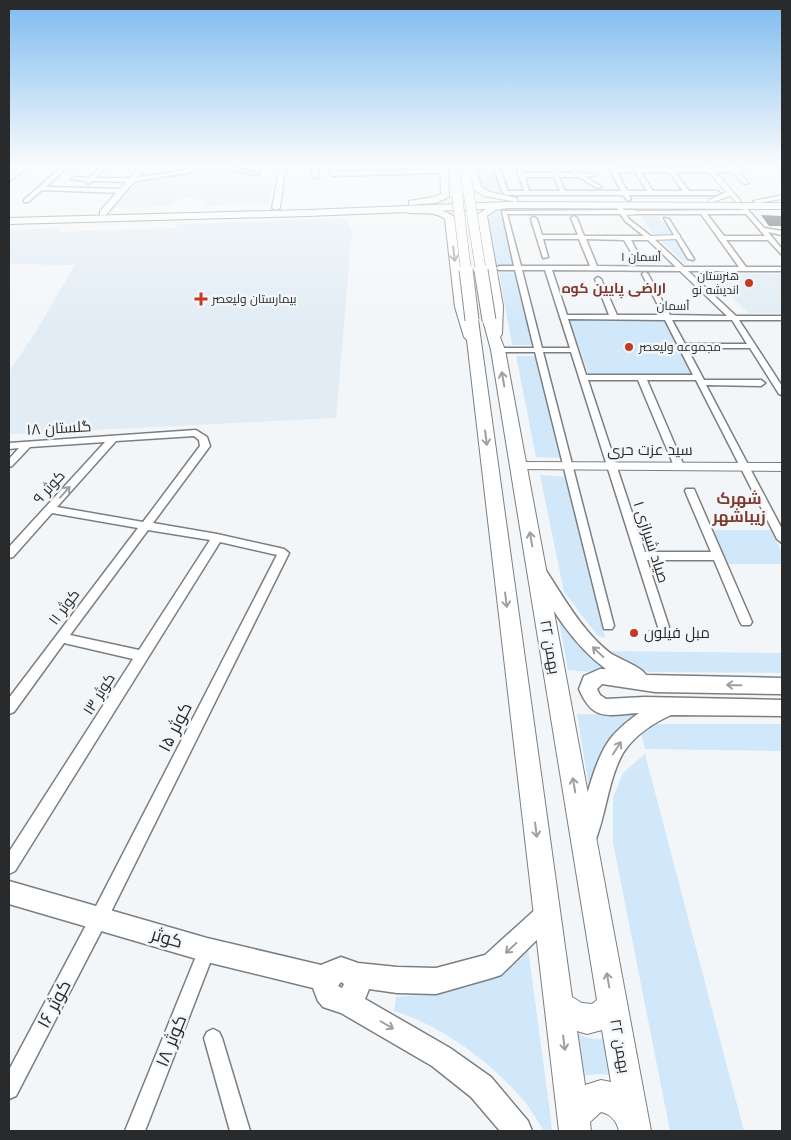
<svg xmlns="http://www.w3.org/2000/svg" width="791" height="1140" viewBox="0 0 791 1140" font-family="Jost,Cairo,sans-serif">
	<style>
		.built { fill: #e1ecf4 }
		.green { fill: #d1e8fa }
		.building { fill: #404345 }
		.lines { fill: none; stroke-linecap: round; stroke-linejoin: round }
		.minor-casing { stroke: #7c7f82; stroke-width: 3 }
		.tertiary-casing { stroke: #7c7f82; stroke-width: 2 }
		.secondary-casing { stroke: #7c7f82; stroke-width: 3 }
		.primary-casing { stroke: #7c7f82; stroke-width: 2 }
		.trunk-casing { stroke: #7c7f82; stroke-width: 2 }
		.minor { fill: #fff; fill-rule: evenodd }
		.tertiary { fill: #fff; fill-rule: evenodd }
		.secondary { fill: #fff; fill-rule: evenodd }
		.primary { fill: #fff; fill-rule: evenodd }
		.trunk { fill: #fff; fill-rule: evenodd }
		.trunk-bridge-far1-casing { stroke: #7c7f82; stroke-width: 11; stroke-linecap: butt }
		.trunk-bridge-casing { stroke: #7c7f82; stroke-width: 15; stroke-linecap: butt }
		.trunk-bridge-far1 { stroke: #fff; stroke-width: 10 }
		.trunk-bridge { stroke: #fff; stroke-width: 13 }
		.oneway { stroke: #9f9fa0 }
		.poi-dot { fill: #c43824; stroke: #f3f6f9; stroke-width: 2 }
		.labels { text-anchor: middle; stroke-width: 5; stroke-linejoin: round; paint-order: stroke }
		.far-street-label { font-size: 12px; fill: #292a2b; stroke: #f3f6f9 }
		.far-poi-label { font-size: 12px; fill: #292a2b; stroke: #f3f6f9; text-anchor: start }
		.far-neighbourhood-label { font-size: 14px; font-weight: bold; fill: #7f392e; stroke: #f3f6f9 }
		.street-label { font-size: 15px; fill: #292a2b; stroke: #f3f6f9 }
		.poi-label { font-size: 15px; fill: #292a2b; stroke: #f3f6f9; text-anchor: start }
		.neighbourhood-label { font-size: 16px; font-weight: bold; fill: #7f392e; stroke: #f3f6f9 }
		.near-street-label { font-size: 18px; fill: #292a2b; stroke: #f3f6f9 }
	</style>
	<rect width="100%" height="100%" fill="#f3f6f9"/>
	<g class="built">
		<path d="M218 169 272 178 269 204 206 206 205 201 202 199 186 198 176 199 166 206 113 208 135 180Z"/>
		<path d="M346 218 352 230 336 418 9 434V372L35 333 75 265 9 264V230L60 228 58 232 176 228 178 224Z"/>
		<path d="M707 273 782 274V313H748Z"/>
	</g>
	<g class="green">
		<path d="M476 164H492L505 195 492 193 481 185Z"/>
		<path d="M630 194H714L717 196 711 199H633Z"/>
		<path d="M507 207H615L617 210H506L501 212 515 265H496L487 220 494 212H500Z"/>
		<path d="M641 216H658L662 222H664L674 236H654Z"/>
		<path d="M658 239H676L687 264H686Z"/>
		<path d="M499 272 517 273 534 345H512Z"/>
		<path d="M570 320H664L692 375 588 374Z"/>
		<path d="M516 356H537L561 458 536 457Z"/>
		<path d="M540 475 567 477 605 638 598 636 564 592Z"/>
		<path d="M713 530H770L782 552V564H727Z"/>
		<path d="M558 616 605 667 590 672 568 670Z"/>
		<path d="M606 651 782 653V673L649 672 628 666Z"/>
		<path d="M577 714 638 715C607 734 603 755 589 787Z"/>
		<path d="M656 724H782V751L645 749 641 733Z"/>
		<path d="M645 754 744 1131H670L613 843V798L623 773Z"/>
		<path d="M528 948 550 1112 552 1131H544C538 1122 532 1111 525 1102 492 1063 443 1026 394 1011L396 997 443 993 471 986 507 969Z"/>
		<path d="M574 1030C584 1038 591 1040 604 1039L616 1076C602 1073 592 1073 579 1078Z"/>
	</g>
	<path class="building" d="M761 215 782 216V226H769Z"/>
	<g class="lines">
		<g class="minor-casing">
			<g id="minor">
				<path d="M65 164H70L46 187 122 189 125 191 122 193 42 190 28 202H24V200Z"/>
				<path d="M104 164H109L96 178H132L187 170 190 164H195L191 172 132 182 92 181 88 184 86 181 71 179 74 177 89 178Z"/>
				<path d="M227 164H232L230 167 260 173 257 175 225 169Z"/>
				<path d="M313 164H319L318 176 315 178 312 176Z"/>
				<path d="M330 164H336V172L439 169 442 171 439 173 333 176 330 174Z"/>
				<path d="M492 164H498L508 191H524L515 164H521L524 173H553L549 164H555L558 173H573L560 164H566L581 173 595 174V176L586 177 602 187 597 188 579 177H559L565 191H621L607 164H613L615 168H729L731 166 744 169V171L738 172 749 183 744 184 732 172H675L689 191H717L720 193 717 195H629L631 199 628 201 623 195H506L503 193ZM617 172H635L647 191H627ZM641 172H669L683 191H653ZM525 177H554L560 191H529Z"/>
				<path d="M777 164H782V169Z"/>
				<path d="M616 204H620L629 219 652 237 684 267H739L701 214H635L632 212 633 211 744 210 741 207 744 205 764 228 782 231V235L768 232 782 249V255L768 240H726L746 267H782V271H688L736 316H782V320H739L782 386V395L779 394 750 348H687L704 380H761L765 383 761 386 706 385 782 529V543L777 539 696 380H647L684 466 679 469 674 466 638 380H588L645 552H711L685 491 686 489H694L752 622 750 625H742L740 622 714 560H647L669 627 667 630H659L571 352H543L614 626 612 629H604L535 352H498L494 350 498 348H534L515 270H499L496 268 499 266H514L502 211 618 210ZM507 214H620L625 221 644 236H584L577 218 574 216 571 218 578 235H542L537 219 534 217 531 219 543 258 548 257 543 239H579L590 266H521ZM707 214H746L765 236H724ZM586 239 624 240 634 257 637 259 640 257 631 240H648L676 267 597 266ZM522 270H545L570 348H542ZM552 270 680 271 727 316 670 315 648 274 645 272 642 274 663 315H617L601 279 598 277 595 279 609 315H567ZM568 319 665 320 693 375H586ZM672 320H732L747 344H685Z"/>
				<path d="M664 218 669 219 694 259 693 260 688 259Z"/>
				<path d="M196 430 207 437 210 446 153 523 217 534 284 549 289 553 105 924 16 1096 9 1099V1070L93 912 277 555 220 542 15 871 9 874V852L133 659 64 643 14 712 9 714V698L138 528 52 513 13 557 9 558V547L105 442 30 447 12 466 9 467V459L19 448 9 449V443ZM194 436 199 440 200 446 143 522 57 507 116 441ZM148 530 210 540 139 650 70 635Z"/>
				<path d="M207 942 213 944 215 950 145 1131H125L201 944Z"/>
				<path d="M213 1029 219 1032 222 1038 250 1131H230L204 1038 207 1032Z"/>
			</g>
		</g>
		<g class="tertiary-casing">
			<g id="tertiary">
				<path d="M142 164H149L106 215H100V211Z"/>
				<path d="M280 164H286L280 208 276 210 272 208Z"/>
				<path d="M702 164H709L740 200V202H736L730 196 713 202H709V200L726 192Z"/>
				<path d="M782 195V199L757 203 753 201Z"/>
				<path d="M619 210H635L639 212C634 216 625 215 619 214Z"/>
				<path d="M677 235H680V239L650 240 646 238 650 236Z"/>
				<path d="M518 462 782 463V471L514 469 512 466 514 463Z"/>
			</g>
		</g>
		<g class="secondary-casing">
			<g id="secondary">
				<path d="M24 164H33L9 181V175Z"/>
				<path d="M539 567 545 569C564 598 582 631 610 653 619 659 642 667 646 675L782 678V694L655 692 602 684 597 689 600 695 606 699 644 697 782 700V716L671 715C653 723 634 736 623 753 608 779 606 816 594 844L586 848 578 844 575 837C583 811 593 764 608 742 616 730 628 721 639 713 607 715 593 722 579 689L584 676 600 669H606C573 645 551 608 531 573L533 569Z"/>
				<path d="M9 881 207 938 321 965 341 957 358 963 397 967 436 968 485 955 538 907 546 903 554 907 558 915 554 923 501 975 492 978 436 994 397 993 369 989 365 999 450 1048 491 1077 528 1121 532 1131H500L471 1097 432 1066 341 1013 323 1007 318 1001 313 988 207 962 9 904ZM341 982 344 984 342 988 338 986Z"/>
			</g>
		</g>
		<g class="primary-casing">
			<path id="primary" d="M508 202 782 203V209L508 208 307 216 9 224V218L307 210Z"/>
		</g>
		<g class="trunk-casing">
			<g id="trunk">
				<path d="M440 164H448L449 197 436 203 409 205V201L434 197 441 194Z"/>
				<path d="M467 164H475L481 187 490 192 517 198V202L484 196 474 190Z"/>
				<path d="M508 202 513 205 511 207 496 210 487 216 503 306 502 334 500 337 505 350 651 1131H619C617 1122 611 1114 601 1112L590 1122 591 1131H559L467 340 464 337 455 307 445 219C431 208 410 218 399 209 409 201 446 208 455 218L467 307 470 317H476L478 320 572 997 582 1003 592 1004 597 1000 491 350 483 320 485 317H490L491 306 477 215 490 206ZM602 1030 611 1082 601 1080 585 1085 577 1031 587 1034Z"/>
			</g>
		</g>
		<use href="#minor" class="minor"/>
		<use href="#tertiary" class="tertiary"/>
		<use href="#secondary" class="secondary"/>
		<use href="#primary" class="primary"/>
		<use href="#trunk" class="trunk"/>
		<g class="trunk-bridge-far1-casing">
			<g id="trunk-bridge-far1">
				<path d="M464 164 481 271"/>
				<path d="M457 195 466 271"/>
			</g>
		</g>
		<g class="trunk-bridge-casing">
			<g id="trunk-bridge">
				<path d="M466 270 472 320"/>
				<path d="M481 270 489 320"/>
			</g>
		</g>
		<use href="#trunk-bridge-far1" class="trunk-bridge-far1"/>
		<use href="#trunk-bridge" class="trunk-bridge"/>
	</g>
	<defs><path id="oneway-shaft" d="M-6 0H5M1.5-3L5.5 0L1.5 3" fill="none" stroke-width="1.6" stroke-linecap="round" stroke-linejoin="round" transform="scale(1.25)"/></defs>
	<g class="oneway">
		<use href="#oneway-shaft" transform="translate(454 254) rotate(83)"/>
		<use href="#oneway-shaft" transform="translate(503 379) rotate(-100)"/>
		<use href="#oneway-shaft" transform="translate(486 438) rotate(83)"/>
		<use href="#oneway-shaft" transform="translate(65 492) rotate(-48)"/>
		<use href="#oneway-shaft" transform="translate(531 539) rotate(-100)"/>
		<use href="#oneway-shaft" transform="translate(506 600) rotate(83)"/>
		<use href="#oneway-shaft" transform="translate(598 652) rotate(-137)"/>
		<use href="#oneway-shaft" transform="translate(734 685) rotate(-179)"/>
		<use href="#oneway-shaft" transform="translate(617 748) rotate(-57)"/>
		<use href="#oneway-shaft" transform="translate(574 785) rotate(-100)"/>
		<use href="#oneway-shaft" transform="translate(536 830) rotate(83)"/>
		<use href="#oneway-shaft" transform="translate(511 948) rotate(137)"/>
		<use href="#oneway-shaft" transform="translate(608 980) rotate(-100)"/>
		<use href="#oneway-shaft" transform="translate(387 1025) rotate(30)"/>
		<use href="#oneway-shaft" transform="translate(564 1043) rotate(83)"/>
	</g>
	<linearGradient id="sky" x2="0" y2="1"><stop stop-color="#7dbbef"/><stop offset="0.51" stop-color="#fafbfc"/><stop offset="1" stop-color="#fafbfc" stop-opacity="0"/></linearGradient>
	<rect width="791" height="324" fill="url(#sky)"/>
	<g class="poi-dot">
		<circle cx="749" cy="283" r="5"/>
		<path d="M198.5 291.5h5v5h5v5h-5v5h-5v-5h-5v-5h5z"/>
		<circle cx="629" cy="347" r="5"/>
		<circle cx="634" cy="633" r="5"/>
	</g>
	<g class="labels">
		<g class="far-street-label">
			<text x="641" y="261">آسمان ۱</text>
			<text x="673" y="310">آسمان</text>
		</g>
		<g class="far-poi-label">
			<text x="739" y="280" text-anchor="end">هنرستان<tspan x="739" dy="14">اندیشه نو</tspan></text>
			<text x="212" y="303">بیمارستان ولیعصر</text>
			<text x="639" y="351">مجموعه ولیعصر</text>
		</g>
		<g class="far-neighbourhood-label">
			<text x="614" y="293">اراضی پایین کوه</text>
		</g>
		<g class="street-label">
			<text transform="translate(59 428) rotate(-3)" y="5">گلستان ۱۸</text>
			<text x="650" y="455">سید عزت حری</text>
			<text transform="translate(49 487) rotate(-48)" y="5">کوثر ۹</text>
			<text transform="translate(651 542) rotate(72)" y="5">صیاد شیرازی ۱</text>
			<text transform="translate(64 607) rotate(-53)" y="5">کوثر ۱۱</text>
			<text transform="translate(550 647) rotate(80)" y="5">۲۲ بهمن</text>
			<text transform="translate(99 694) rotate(-58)" y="5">کوثر ۱۳</text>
			<text transform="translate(620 1046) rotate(80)" y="5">۲۲ بهمن</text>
		</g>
		<g class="poi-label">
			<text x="644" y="638">مبل فیلون</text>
		</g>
		<g class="neighbourhood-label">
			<text x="739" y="504">شهرک<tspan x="739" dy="18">زیباشهر</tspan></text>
		</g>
		<g class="near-street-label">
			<text transform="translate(175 727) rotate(-63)" y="6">۱۵ کوثر</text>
			<text transform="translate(167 938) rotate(16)" y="6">کوثر</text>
			<text transform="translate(54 1004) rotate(-62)" y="6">کوثر ۱۶</text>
			<text transform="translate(171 1041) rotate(-68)" y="6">کوثر ۱۸</text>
		</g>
	</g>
	<rect width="791" height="1140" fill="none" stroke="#292a2b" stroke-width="20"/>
</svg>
